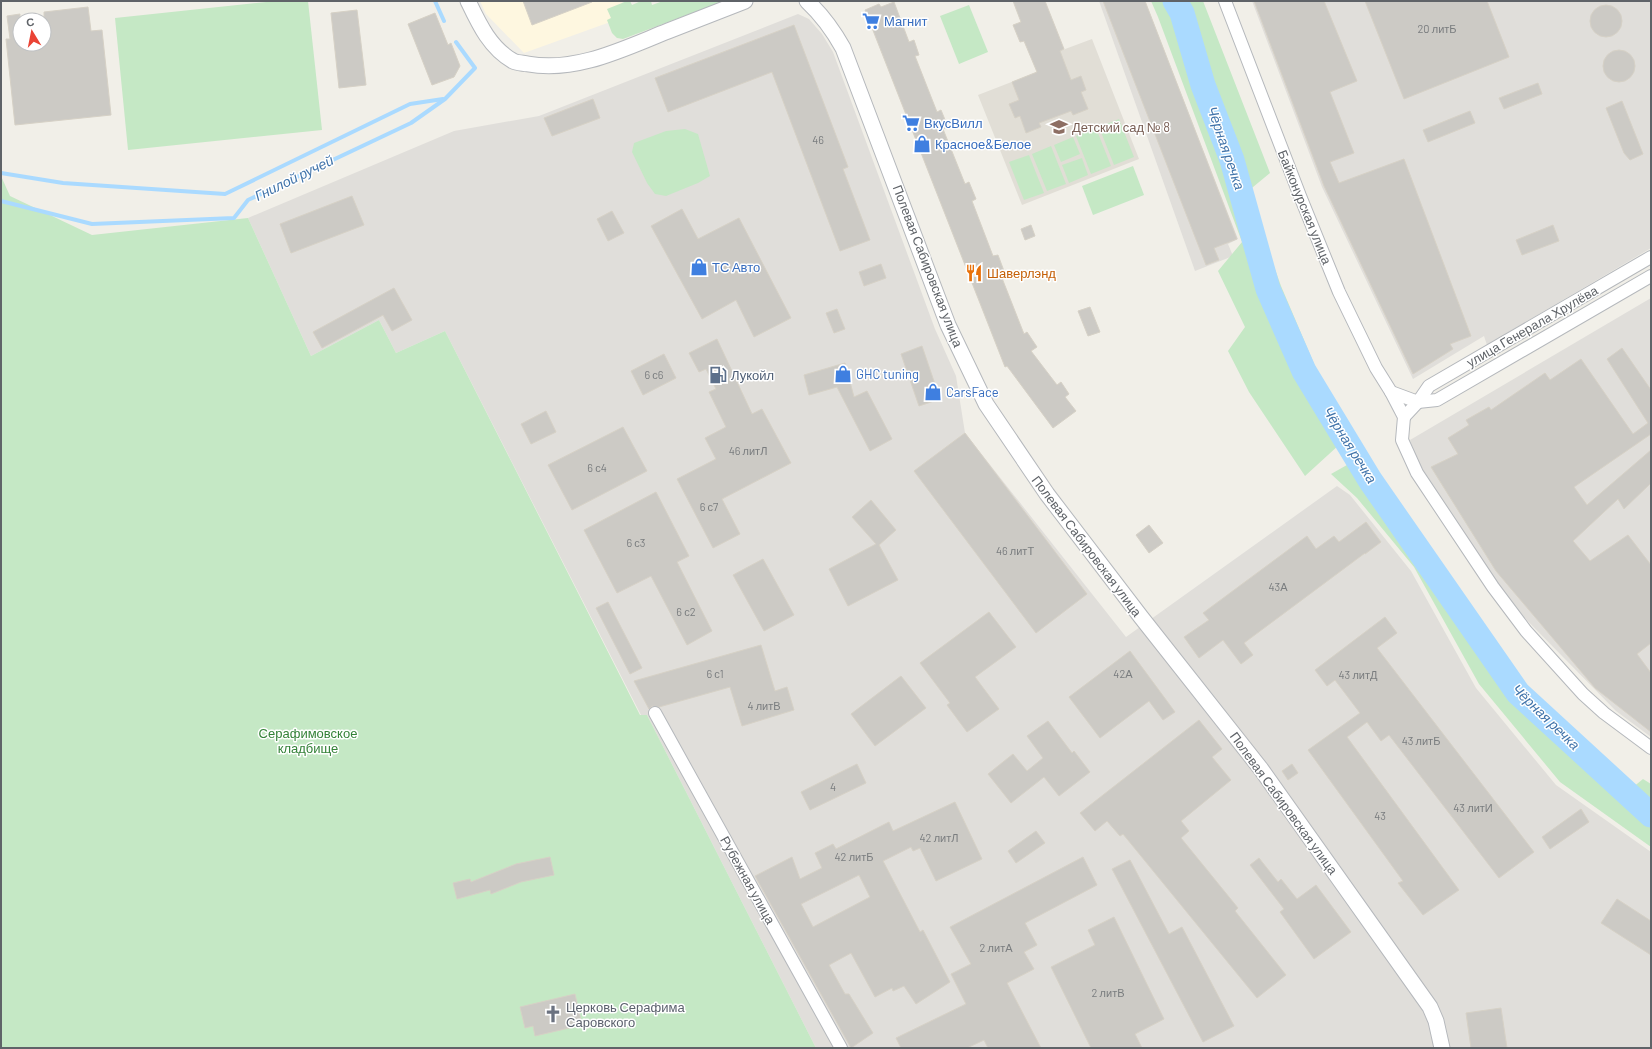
<svg xmlns="http://www.w3.org/2000/svg" width="1652" height="1049" viewBox="0 0 1652 1049" font-family="Barlow,sans-serif">
	<style>
		.commercial { fill: #fef7e0 }
		.industrial { fill: #e0deda }
		.education { fill: #e1ded6 }
		.green { fill: #c5e8c5 }
		.lines { fill: none; stroke-linecap: round; stroke-linejoin: round }
		.stream { stroke: #aadaff; stroke-width: 4 }
		.river { stroke: #aadaff; stroke-width: 25 }
		.building { fill: #cccac5; stroke: #d6d1c6; fill-rule: evenodd }
		.minor-casing { stroke: #b5b8bc; stroke-width: 14 }
		.tertiary-casing { stroke: #b5b8bc; stroke-width: 17 }
		.minor { stroke: #fff; stroke-width: 12 }
		.tertiary { stroke: #fff; stroke-width: 15 }
		.labels { text-anchor: middle; stroke-width: 3; stroke-linejoin: round; paint-order: stroke }
		.number-label { font-size: 11px; fill: #7a7d7f }
		.shop-label { font-size: 13px; fill: #366cbe; stroke: #fff; text-anchor: start }
		.education-label { font-size: 13px; fill: #785e54; stroke: #fff; text-anchor: start }
		.street-label { font-size: 13px; fill: #5f6368; stroke: #fff }
		.food-label { font-size: 13px; fill: #c56008; stroke: #fff; text-anchor: start }
		.service-label { font-size: 13px; fill: #4e5e75; stroke: #fff; text-anchor: start }
		.park-label { font-size: 13px; fill: #348238; stroke: #fff }
		.worship-label { font-size: 13px; fill: #5b616d; stroke: #fff; text-anchor: start }
		.water-label { font-size: 14px; font-style: italic; fill: #4174aa; stroke: #fff }
	</style>
	<rect width="100%" height="100%" fill="#f1efe8"/>
	<path class="commercial" d="M480 1H622L627 16 524 53 486 14Z"/>
	<g class="industrial">
		<path d="M1099 1H1145L1238 239 1228 244 1233 256 1195 271Z"/>
		<path d="M1252 1H1651V248L1487 345 1484 336 1413 379 1322 187Z"/>
		<path d="M798 14 809 19 822 34 833 52 935 329 956 376 965 433 1126 637 1337 486 1350 495 1411 571 1476 688 1556 785 1651 852V1048H816L647 715H641L445 331 396 353 379 320 311 356 248 218 454 131 539 116Z"/>
		<path d="M1651 298V737L1616 711 1511 604 1418 462 1410 440Z"/>
	</g>
	<path class="education" d="M1092 39 1139 159 1022 205 978 95 1037 72 1033 61Z"/>
	<g class="green">
		<path d="M276 1H308L322 130 128 150 115 18Z"/>
		<path d="M627 1H630L632 5 641 1H651L652 5 663 1H724L623 39 617 38 612 33 607 20 611 18 607 9Z"/>
		<path d="M1151 1H1203L1270 173 1247 192 1281 286 1315 366 1351 434 1305 476 1249 392 1228 351 1245 327 1218 271 1242 242 1158 17Z"/>
		<path d="M969 5 988 52 959 64 940 16Z"/>
		<path d="M1119 119 1134 157 1114 165 1099 127Z"/>
		<path d="M1096 128 1111 166 1091 174 1076 136Z"/>
		<path d="M685 129 698 134 710 176 698 183 666 196 655 194 647 183 632 152 634 143 666 131Z"/>
		<path d="M1073 137 1080 154 1061 162 1054 145Z"/>
		<path d="M1051 146 1066 184 1047 191 1032 154Z"/>
		<path d="M1029 155 1044 193 1024 200 1009 162Z"/>
		<path d="M1082 158 1088 175 1069 183 1062 165Z"/>
		<path d="M1133 166 1144 195 1093 215 1082 186Z"/>
		<path d="M1 176 10 196 92 235 248 218 311 356 379 320 396 353 445 331 640 715H647L816 1048H1Z"/>
		<path d="M1354 461 1514 695 1594 771 1651 819V847L1560 782 1479 684 1414 567 1357 498 1331 474Z"/>
		<path d="M1643 779 1651 784V803L1632 788Z"/>
	</g>
	<g class="lines">
		<g class="stream">
			<path d="M435 1 444 21"/>
			<path d="M1 173 63 183 225 194 410 104 443 99"/>
			<path d="M1 201 92 224 234 218 248 200 411 123 445 99 475 68 456 42"/>
		</g>
		<path class="river" d="M1175 1 1182 13 1203 85 1232 160 1268 289 1304 371 1370 480 1518 693 1651 815"/>
	</g>
	<g class="building">
		<path d="M523 1H592V2L532 25Z"/>
		<path d="M1013 1H1045L1064 49 1060 51 1071 80 1081 76 1086 90 1081 92 1088 109 1073 115 1071 111 1039 123 1041 127 1026 133 1020 116 1015 118 1009 104 1019 100 1012 82 1037 72 1024 41 1020 42 1013 25 1021 22Z"/>
		<path d="M1103 1H1145L1237 239 1214 248 1219 260 1206 265Z"/>
		<path d="M1254 1H1324L1357 81 1330 92 1354 153 1330 162 1339 183 1404 159 1471 336 1450 344 1453 349 1413 374 1324 186Z"/>
		<path d="M1365 1H1487L1509 57 1404 99Z"/>
		<path d="M894 2 909 42 914 40 919 55 915 56 937 112 941 110 948 127 943 129 965 184 969 182 976 199 972 201 993 256 998 255 1004 271 1000 273 1024 334 1027 332 1037 347 1031 351 1057 385 1061 382 1069 394 1065 397 1076 411 1053 428 1007 366 1005 367 865 10 879 4 881 7Z"/>
		<circle cx="1606" cy="21" r="16"/>
		<path d="M88 7 91 31 102 30 111 115 15 125 6 39H10L7 16 20 14V44H44V12Z"/>
		<path d="M357 10 366 85 339 88 331 13Z"/>
		<path d="M435 13 448 45 451 43 460 66 454 77 432 85 408 24Z"/>
		<path d="M794 25 848 167 843 169 870 240 840 251 772 72 668 112 655 78Z"/>
		<circle cx="1619" cy="66" r="16"/>
		<path d="M1538 83 1542 94 1504 109 1499 98Z"/>
		<path d="M593 99 600 118 552 136 544 118Z"/>
		<path d="M1622 101 1643 154 1630 160 1624 153 1606 108Z"/>
		<path d="M1470 111 1475 123 1428 142 1423 130Z"/>
		<path d="M352 196 364 225 291 253 280 224Z"/>
		<path d="M682 209 698 239 739 218 791 318 754 337 736 300 702 319 651 226Z"/>
		<path d="M612 211 624 233 608 241 597 219Z"/>
		<path d="M1031 225 1035 236 1025 240 1021 229Z"/>
		<path d="M1553 225 1559 241 1522 255 1516 240Z"/>
		<path d="M881 264 886 278 864 286 859 272Z"/>
		<path d="M394 288 412 320 392 331 383 315 322 348 313 332Z"/>
		<path d="M1090 307 1100 332 1088 336 1078 311Z"/>
		<path d="M837 309 845 329 834 333 826 313Z"/>
		<path d="M717 339 752 414 762 409 791 463 722 499 740 534 713 548 677 479 716 459 705 438 726 427 709 392 716 389 706 369 699 372 689 353Z"/>
		<path d="M922 346 940 399 919 406 901 354Z"/>
		<path d="M1622 348 1651 390V434L1574 487 1587 505 1651 450V483L1624 509 1618 499 1573 541 1590 561 1628 535 1651 565V643L1637 654 1651 673V732L1595 688 1496 571 1431 467 1458 454 1448 438 1469 425 1466 420 1489 407 1491 410 1545 373 1550 380 1581 359 1633 434 1648 423 1607 359Z"/>
		<path d="M664 354 676 378 643 395 631 371Z"/>
		<path d="M845 363 854 397 867 391 892 439 870 451 837 387 809 395 804 375Z"/>
		<path d="M546 411 556 432 531 444 521 424Z"/>
		<path d="M623 427 647 471 572 510 548 465Z"/>
		<path d="M965 433 1087 594 1036 633 914 471Z"/>
		<path d="M656 492 689 556 677 562 712 631 687 645 651 576 617 593 584 530Z"/>
		<path d="M871 500 896 530 879 545 898 580 848 606 829 569 876 544 852 517Z"/>
		<path d="M1366 522 1381 542 1365 554V553L1244 643 1253 655 1241 664 1223 640 1199 658 1184 637 1209 620 1203 613 1307 536 1316 549 1334 536 1339 542Z"/>
		<path d="M1149 525 1163 543 1149 553 1136 535Z"/>
		<path d="M763 559 794 615 764 631 733 575Z"/>
		<path d="M608 602 642 668 630 674 596 608Z"/>
		<path d="M989 612 1016 647 975 677 999 709 967 732 947 705 950 703 920 663Z"/>
		<path d="M1385 617 1397 633 1377 648 1534 852 1499 878 1389 735 1381 741 1367 722 1347 737 1459 890 1423 915 1398 883 1403 881 1308 750 1360 713 1335 680 1327 686 1315 670Z"/>
		<path d="M761 645 775 691 787 687 794 710 742 726 730 687 659 707 652 706 649 709 634 681Z"/>
		<path d="M1130 651 1175 712 1163 720 1149 701 1100 738 1069 697Z"/>
		<path d="M901 676 926 708 875 746 851 714Z"/>
		<path d="M1199 720 1222 749 1212 757 1231 780 1181 821 1189 831 1181 838 1238 908 1235 911 1286 975 1257 998 1123 834 1120 836 1107 821 1095 831 1080 813Z"/>
		<path d="M1048 721 1072 753 1074 751 1090 772 1059 796 1044 777 1011 803 988 774 1013 754 1027 771 1043 758 1027 736Z"/>
		<path d="M857 764 866 783 810 810 801 792Z"/>
		<path d="M1292 764 1298 773 1288 780 1282 771Z"/>
		<path d="M955 802 982 859 936 881 920 848 913 851 911 847 883 861 920 932 923 930 950 982 916 1004 904 986 893 991 892 988 875 997 851 953 829 965 845 994H849L873 1033 851 1048 755 876 792 857 800 879 822 868 815 853 833 844 836 849 889 822 893 831ZM859 875 870 897 813 927 801 904Z"/>
		<path d="M1581 809 1589 822 1550 849 1542 837Z"/>
		<path d="M1036 831 1045 843 1016 863 1008 851Z"/>
		<path d="M550 857 554 875 521 882 491 894 490 890 457 899 453 883 470 879 471 882 516 864Z"/>
		<path d="M1083 857 1097 885 1025 923 1037 945 1024 952 1034 969 1007 983 1041 1048H988L984 1040 967 1048H901L896 1038 966 1004 951 974 971 964 950 927Z"/>
		<path d="M1259 858 1278 882 1281 879 1297 899 1316 885 1351 932 1314 959 1280 912 1284 909 1250 865Z"/>
		<path d="M1130 860 1169 934 1182 927 1234 1026 1203 1042 1112 869Z"/>
		<path d="M1617 899 1651 921V955L1601 923Z"/>
		<path d="M1114 917 1164 1019 1135 1034 1142 1048H1091L1051 967 1095 945 1088 930Z"/>
		<path d="M575 994 582 1025 535 1036 533 1026 525 1028 520 1007Z"/>
		<path d="M1501 1008 1507 1048H1471L1466 1013Z"/>
	</g>
	<g class="lines">
		<g class="minor-casing">
			<g id="minor">
				<path d="M1225 1 1300 196 1339 292 1376 368 1391 392 1418 402 1437 400 1651 276"/>
				<path d="M1391 392 1404 417 1402 440 1417 473 1493 587 1526 631 1583 694 1604 713 1651 748"/>
				<path d="M1404 417 1418 402 1429 386 1651 257"/>
				<path d="M655 713 841 1048"/>
			</g>
		</g>
		<g class="tertiary-casing">
			<g id="tertiary">
				<path d="M468 1C479 24 490 48 513 61 517 63 523 63 528 64 576 73 625 48 668 31 694 21 719 11 745 1"/>
				<path d="M807 1C822 15 833 30 843 48L948 325 986 404 1047 494 1141 617 1261 769 1430 1007 1436 1021 1442 1048"/>
			</g>
		</g>
		<use href="#minor" class="minor"/>
		<use href="#tertiary" class="tertiary"/>
	</g>
	<defs>
		<g id="supermarket-bare" transform="scale(1.38)"><path d="M-6-5.5h2.5l.6 2H6L4.5 2H-2.5L-4.4-4H-6ZM-1.5 3.2a1.3 1.3 0 1 0 .1 0ZM3 3.2a1.3 1.3 0 1 0 .1 0Z" fill="#3f7fe0" stroke="#fff" stroke-width="2.5" paint-order="stroke"/></g>
		<g id="school-bare" transform="scale(1.38)"><path d="M0-5L7-2L0 1L-7-2ZM-4 1L0 2.5L4 1V4Q0 6-4 4Z" fill="#8d6e63" stroke="#fff" stroke-width="2.5" paint-order="stroke"/></g>
		<g id="shop-bare" transform="scale(1.38)"><path d="M-5-2.5h2.3a2.7 3.5 0 0 1 5.4 0H5L5.5 6h-11ZM-1.5-2.5h3a1.5 2.3 0 0 0-3 0Z" fill="#3f7fe0" stroke="#fff" stroke-width="2.5" paint-order="stroke"/></g>
		<g id="restaurant-bare" transform="scale(1.38)"><path d="M-5-6h1v4h1v-4h1v4h1v-4h1v5L-1.5 .5V6h-2V.5L-5-1ZM5-6V6H3V1.5H1.5Q1.5-4 5-6Z" fill="#e8710a" stroke="#fff" stroke-width="2.5" paint-order="stroke"/></g>
		<g id="fuel-bare" transform="scale(1.38)"><path d="M-5.5-6h7V0h2V4h1.3V-2.5L3-4.5l.8-.8L6-3V5H2.5V1h-1V6h-7ZM-4.2-4.7v3.2H.2V-4.7Z" fill="#5c6f8a" stroke="#fff" stroke-width="2.5" paint-order="stroke"/></g>
		<g id="church-bare" transform="scale(1.38)"><path d="M-1.2-6h2.4v3.5h3.3v2.4h-3.3V6h-2.4V-.1h-3.3v-2.4h3.3Z" fill="#6b7280" stroke="#fff" stroke-width="2.5" paint-order="stroke"/></g>
	</defs>
	<g fill-rule="evenodd">
		<use href="#supermarket-bare" x="871" y="21"/>
		<use href="#supermarket-bare" x="911" y="123"/>
		<use href="#school-bare" x="1059" y="127"/>
		<use href="#shop-bare" x="922" y="144"/>
		<use href="#shop-bare" x="699" y="267"/>
		<use href="#restaurant-bare" x="974" y="273"/>
		<use href="#shop-bare" x="843" y="374"/>
		<use href="#fuel-bare" x="718" y="375"/>
		<use href="#shop-bare" x="933" y="392"/>
		<use href="#church-bare" x="553" y="1014"/>
	</g>
	<g class="labels">
		<g class="number-label">
			<text x="1437" y="33">20 литБ</text>
			<text x="818" y="144">46</text>
			<text x="654" y="379">6 с6</text>
			<text x="748" y="455">46 литЛ</text>
			<text x="597" y="472">6 с4</text>
			<text x="709" y="511">6 с7</text>
			<text x="636" y="547">6 с3</text>
			<text x="1015" y="555">46 литТ</text>
			<text x="1278" y="591">43А</text>
			<text x="686" y="616">6 с2</text>
			<text x="715" y="678">6 с1</text>
			<text x="1123" y="678">42А</text>
			<text x="1358" y="679">43 литД</text>
			<text x="764" y="710">4 литВ</text>
			<text x="1421" y="745">43 литБ</text>
			<text x="833" y="791">4</text>
			<text x="1473" y="812">43 литИ</text>
			<text x="1380" y="820">43</text>
			<text x="939" y="842">42 литЛ</text>
			<text x="854" y="861">42 литБ</text>
			<text x="996" y="952">2 литА</text>
			<text x="1108" y="997">2 литВ</text>
		</g>
		<g class="shop-label">
			<text x="884" y="26">Магнит</text>
			<text x="924" y="128">ВкусВилл</text>
			<text x="935" y="149">Красное&amp;Белое</text>
			<text x="712" y="272">ТС Авто</text>
			<text x="856" y="379">GHC tuning</text>
			<text x="946" y="397">CarsFace</text>
		</g>
		<g class="education-label">
			<text x="1072" y="132">Детский сад № 8</text>
		</g>
		<g class="street-label">
			<text transform="translate(1305 207) rotate(68)" y="5">Байконурская улица</text>
			<text transform="translate(928 266) rotate(69)" y="5">Полевая Сабировская улица</text>
			<text transform="translate(1532 326) rotate(-30)" y="5">улица Генерала Хрулёва</text>
			<text transform="translate(1087 546) rotate(53)" y="5">Полевая Сабировская улица</text>
			<text transform="translate(1284 803) rotate(54)" y="5">Полевая Сабировская улица</text>
			<text transform="translate(748 880) rotate(61)" y="5">Рубежная улица</text>
		</g>
		<g class="food-label">
			<text x="987" y="278">Шаверлэнд</text>
		</g>
		<g class="service-label">
			<text x="731" y="380">Лукойл</text>
		</g>
		<g class="park-label">
			<text x="308" y="738">Серафимовское<tspan x="308" dy="15">кладбище</tspan></text>
		</g>
		<g class="worship-label">
			<text x="566" y="1012">Церковь Серафима<tspan x="566" dy="15">Саровского</tspan></text>
		</g>
		<g class="water-label">
			<text transform="translate(1226 148) rotate(71)" y="5">Чёрная речка</text>
			<text transform="translate(294 178) rotate(-26)" y="5">Гнилой ручей</text>
			<text transform="translate(1350 445) rotate(58)" y="5">Чёрная речка</text>
			<text transform="translate(1546 717) rotate(44)" y="5">Чёрная речка</text>
		</g>
	</g>
	<rect width="1652" height="1049" fill="none" stroke="#5f6368" stroke-width="4"/>
	<g transform="translate(32 32) rotate(350)"><circle r="19" fill="#ffffff" stroke="#bfc1c3"/>
	<path d="M0-3L7 15L0 10L-7 15Z" fill="#ea4335"/>
	<text y="-6" font-size="11" font-weight="bold" text-anchor="middle" fill="#5f6368">С</text>
	</g>
</svg>
